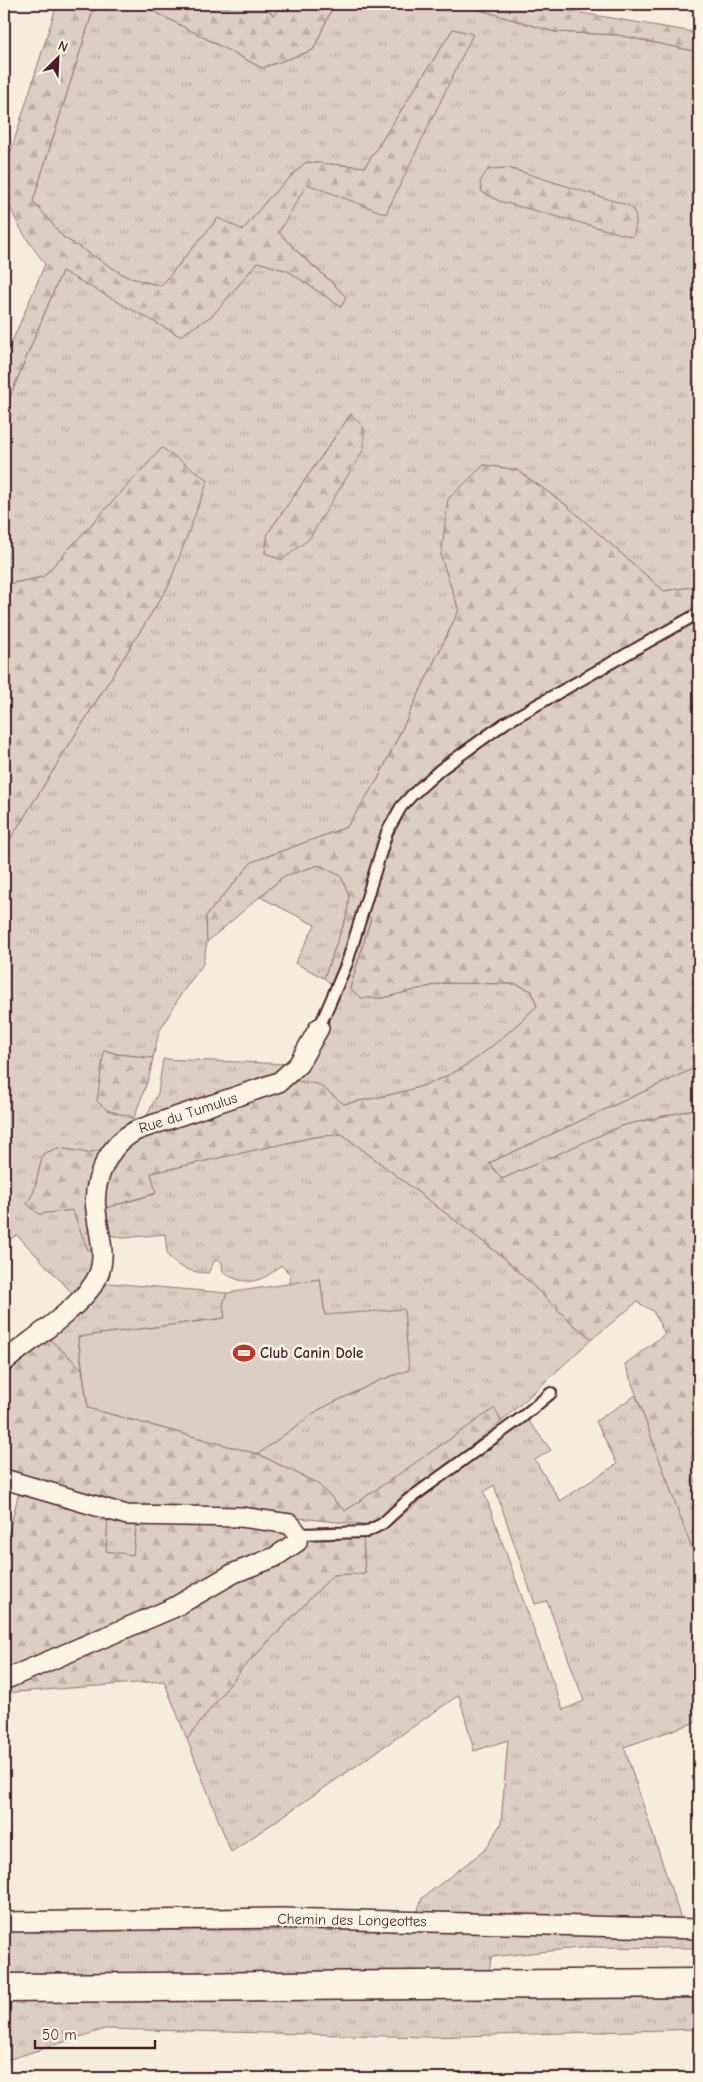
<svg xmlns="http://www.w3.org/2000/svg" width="703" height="2082" viewBox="0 0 703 2082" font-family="'Comic Neue',sans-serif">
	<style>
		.grass { fill: url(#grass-tufts); stroke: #927678; fill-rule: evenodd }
		.forest { fill: url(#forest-firs); stroke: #927678 }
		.pitch { fill: #dbcec4; stroke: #927678 }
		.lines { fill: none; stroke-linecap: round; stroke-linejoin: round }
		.service-casing { stroke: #4a1f2b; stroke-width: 14 }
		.minor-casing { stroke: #4a1f2b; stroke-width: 22 }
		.primary-casing { stroke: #4a1f2b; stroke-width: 31 }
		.service { stroke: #fcf5e5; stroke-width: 10 }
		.minor { stroke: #fcf5e5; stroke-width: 19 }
		.primary { stroke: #fcf5e5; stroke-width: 28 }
		.labels { text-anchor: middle; stroke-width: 5; stroke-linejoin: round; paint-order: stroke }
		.street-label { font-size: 15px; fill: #4a1f2b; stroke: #fcf5e5 }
		.poi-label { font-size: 15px; font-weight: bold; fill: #4a1f2b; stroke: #fcf5e5; text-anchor: start }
	</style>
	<defs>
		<pattern id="grass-tufts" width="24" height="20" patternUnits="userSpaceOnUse" patternTransform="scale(1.25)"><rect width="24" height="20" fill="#dbcec4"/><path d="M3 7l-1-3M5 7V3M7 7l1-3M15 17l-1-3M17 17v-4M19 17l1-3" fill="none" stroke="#bdb0a9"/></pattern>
		<pattern id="forest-firs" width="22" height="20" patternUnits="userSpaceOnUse" patternTransform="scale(1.25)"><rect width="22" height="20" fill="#dbcec4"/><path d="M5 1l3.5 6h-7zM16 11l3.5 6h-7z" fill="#bdb0a9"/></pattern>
	</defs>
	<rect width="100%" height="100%" fill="#f5ecde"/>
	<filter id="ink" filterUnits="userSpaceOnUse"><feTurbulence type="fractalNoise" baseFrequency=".02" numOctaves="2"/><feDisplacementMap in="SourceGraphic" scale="10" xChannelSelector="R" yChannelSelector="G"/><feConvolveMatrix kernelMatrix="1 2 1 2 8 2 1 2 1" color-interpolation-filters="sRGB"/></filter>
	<g filter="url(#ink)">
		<g class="grass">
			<path d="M95 4H140L262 68 313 50 334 4H467L480 10 555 32 618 35 699 52V586L664 591 566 505 517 470 484 465 441 557 459 610 378 779 347 827 252 862 206 916 207 942 203 964 181 994 159 1032 153 1058 117 1054 105 1050 107 1110 134 1118 113 1136 106 1153 100 1150 88 1153 58 1148 43 1154 34 1191 39 1214 72 1210 88 1249 98 1243 95 1266 76 1297 17 1235 4 1242V849L169 585 162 448 43 577 4 585V411L62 271 213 315 258 262 288 271 341 307 346 297C325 273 299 256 279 232L306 183 386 213 453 29 365 167 306 162 267 200 243 231 218 218 161 286 127 277 63 237 33 201ZM351 414 265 553 268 533Z"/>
			<path d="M263 4H288L273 15Z"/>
			<path d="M319 865 341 876 349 895 347 915 324 978 295 963 315 925 260 897 284 876Z"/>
			<path d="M367 915 371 918 350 988 362 998H382L443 983 516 984 532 991 537 1006C514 1028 479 1060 451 1074 418 1091 380 1097 344 1104L318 1085 296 1081C332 1032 348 972 367 915Z"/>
			<path d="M163 1059 290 1064 277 1075 145 1120 158 1093Z"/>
			<path d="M699 1066V1108L621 1126 502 1179 489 1163Z"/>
			<path d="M342 1134 503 1257 574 1325 592 1339 501 1422 495 1409 345 1511 318 1484 258 1454 318 1410 378 1381 409 1370 325 1315 320 1279 290 1284V1274L281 1265C262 1283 245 1287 223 1272L222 1262 215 1260 208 1273C196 1273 174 1268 168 1255 166 1249 166 1241 165 1234L123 1238 106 1234 102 1209 155 1194 151 1173 314 1137Z"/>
			<path d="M109 1283 227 1293 223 1305 225 1318 78 1337 82 1369 46 1336Z"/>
			<path d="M636 1395 699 1566V1721L624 1747 682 1922 417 1913 422 1898 486 1849 501 1823 508 1740 474 1751 459 1695 231 1852 187 1739 241 1670 333 1575 365 1573 363 1537 390 1525 438 1486 528 1420 551 1450 535 1460 560 1501 617 1464 596 1421ZM494 1485 535 1604 547 1601 584 1701 563 1710 484 1492Z"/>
			<path d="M108 1515 137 1520 133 1556 106 1551Z"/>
			<path d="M4 1930H411L699 1937V1948L589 1947 491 1957 489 1976 4 1977Z"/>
			<path d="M699 1998V2029L428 2037 105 2029 4 2061V2002Z"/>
		</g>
		<g class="forest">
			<path d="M57 4H95L33 201 63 237 127 277 161 286 218 218 243 230 267 200 306 162 365 167 453 29 473 34 386 214 307 184 279 232C298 256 325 274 346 297L341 307 288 271 258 262 213 315 180 336 62 271 4 411V361L45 264C25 237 4 209 4 173Z"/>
			<path d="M140 4H263L273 15 288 4H334L313 50 262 68Z"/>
			<path d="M467 4H547V7L699 33V52L618 35 555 32 480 10Z"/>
			<path d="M509 168 630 206C639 216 636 224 633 237L499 201 482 192 480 182 488 169Z"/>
			<path d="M351 414 364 428V449L309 539 282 560 265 553 268 533Z"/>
			<path d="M162 448 208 480 169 585 4 849V585L43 577Z"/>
			<path d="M484 465 517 470 566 505 664 591 699 586V1066L489 1163 502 1179 621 1126 699 1108 698 1566 625 1364 665 1334 653 1311 637 1302 592 1339 574 1325 503 1257 342 1134 314 1137 151 1173 156 1193 102 1209C104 1191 104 1168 117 1154 150 1119 248 1096 296 1081L318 1084 344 1104C380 1097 418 1091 451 1074 479 1060 514 1028 537 1006L532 991 516 984 443 983 382 998H362L350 989 371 918 360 912 331 984 324 978 347 915 349 895 341 876 319 865 284 876 207 942 206 916 252 862 347 827 378 779 459 610 441 557 448 499Z"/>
			<path d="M104 1050 117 1054 153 1058 149 1077 134 1118 107 1110 97 1101Z"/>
			<path d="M58 1148 88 1153 100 1150 106 1153 98 1243 88 1250 72 1210 39 1214 27 1204 34 1191 43 1154Z"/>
			<path d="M46 1336 82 1369 88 1408 258 1454 318 1484 345 1511 495 1408 501 1422 378 1519 364 1525 273 1515 133 1507 107 1502 4 1473V1371Z"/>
			<path d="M20 1488 108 1515 106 1551 133 1555 137 1520 281 1528 297 1549 307 1539 363 1537 365 1573 333 1575 241 1670 187 1739 164 1681 4 1693V1552Z"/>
		</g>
		<path class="pitch" d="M320 1279 325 1315 404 1309 409 1370 378 1381 318 1410 258 1454 88 1408 78 1337 225 1318 223 1305 227 1293Z"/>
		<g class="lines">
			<g class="service-casing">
				<g id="service">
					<path d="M319 1028 347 963 387 832 401 807 412 795 441 769 505 723 699 613"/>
					<path d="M298 1534 366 1532 382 1524 408 1500 521 1418 551 1393"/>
				</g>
			</g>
			<g class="minor-casing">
				<g id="minor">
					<path d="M4 1362C29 1341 83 1306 97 1278 108 1256 98 1233 96 1210 92 1179 110 1141 140 1129L279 1082 298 1065 319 1028"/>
					<path d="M4 1479 127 1515 241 1517 290 1524 298 1534 297 1542 275 1557 234 1573 173 1608 4 1680"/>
					<path d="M4 1922 280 1918 699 1929"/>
				</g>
			</g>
			<g class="primary-casing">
				<path id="primary" d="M4 1988 699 1983"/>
			</g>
			<use href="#service" class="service"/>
			<use href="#minor" class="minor"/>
			<use href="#primary" class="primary"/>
		</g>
	</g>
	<defs>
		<g id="stadium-bare" transform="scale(1.725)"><path d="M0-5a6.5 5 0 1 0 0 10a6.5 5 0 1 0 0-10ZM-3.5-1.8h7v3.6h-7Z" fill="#c8321e" stroke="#fcf5e5" stroke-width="2.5" paint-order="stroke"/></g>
	</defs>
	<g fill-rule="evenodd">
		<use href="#stadium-bare" x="244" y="1353"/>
	</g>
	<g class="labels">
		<g class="street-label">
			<text transform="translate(188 1113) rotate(-18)" y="5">Rue du Tumulus</text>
			<text transform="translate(352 1920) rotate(1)" y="5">Chemin des Longeottes</text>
		</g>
		<g class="poi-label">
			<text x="260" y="1358">Club Canin Dole</text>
		</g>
	</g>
	<rect width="703" height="2082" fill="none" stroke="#fcf5e5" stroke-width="20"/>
	<rect x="10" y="10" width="683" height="2062" fill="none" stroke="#4a1f2b" stroke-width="2" filter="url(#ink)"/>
	<g transform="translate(58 58) rotate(24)" stroke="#fcf5e5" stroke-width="4" paint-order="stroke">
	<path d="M0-4L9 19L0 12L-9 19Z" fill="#4a1f2b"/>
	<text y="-8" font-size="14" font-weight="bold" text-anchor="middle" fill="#4a1f2b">N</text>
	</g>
	<path d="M35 2040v8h120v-8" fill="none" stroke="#4a1f2b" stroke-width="2.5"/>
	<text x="42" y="2040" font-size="15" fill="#4a1f2b" stroke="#fcf5e5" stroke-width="4" paint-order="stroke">50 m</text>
</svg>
